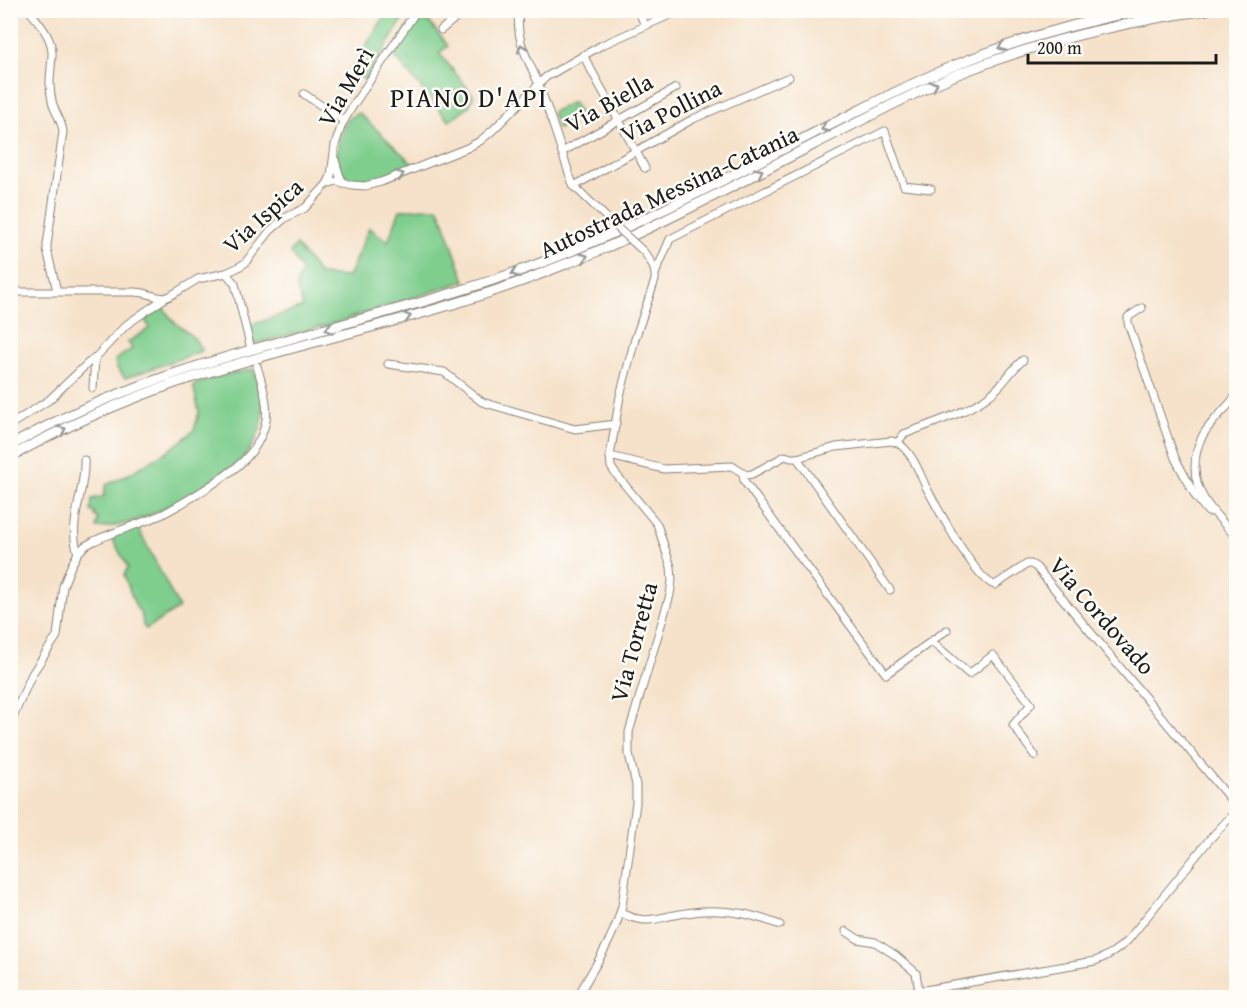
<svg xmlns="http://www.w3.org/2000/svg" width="1247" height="1008" viewBox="0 0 1247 1008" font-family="'Gentium Book Plus',serif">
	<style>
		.green { fill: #7fce8e; stroke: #4e7555; stroke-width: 1.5 }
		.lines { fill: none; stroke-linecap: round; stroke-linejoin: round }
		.minor-casing { stroke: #897f73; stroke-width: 9 }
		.highway-casing { stroke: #897f73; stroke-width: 11 }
		.minor { stroke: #fff; stroke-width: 7 }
		.highway { stroke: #fff; stroke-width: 9 }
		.minor-bridge-casing { stroke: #897f73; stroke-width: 9; stroke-linecap: butt }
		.minor-bridge { stroke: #fff; stroke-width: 7 }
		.oneway { stroke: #999 }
		.labels { text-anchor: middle; stroke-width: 5; stroke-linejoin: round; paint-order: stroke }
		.street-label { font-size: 24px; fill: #1c1c1c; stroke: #fdfcf7 }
		.quarter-label { font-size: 27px; letter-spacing: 1.5px; fill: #1c1c1c; stroke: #fdfcf7 }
	</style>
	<rect width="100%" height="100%" fill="#fdfcf7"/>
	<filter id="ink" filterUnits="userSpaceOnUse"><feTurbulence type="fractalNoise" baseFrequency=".0167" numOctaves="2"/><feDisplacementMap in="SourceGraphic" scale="12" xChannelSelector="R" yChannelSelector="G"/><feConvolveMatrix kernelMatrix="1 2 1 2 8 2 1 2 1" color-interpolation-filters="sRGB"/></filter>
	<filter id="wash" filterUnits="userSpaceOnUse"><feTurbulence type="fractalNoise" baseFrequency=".008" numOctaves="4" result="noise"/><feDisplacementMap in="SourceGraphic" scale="24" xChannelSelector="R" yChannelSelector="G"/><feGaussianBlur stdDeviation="1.35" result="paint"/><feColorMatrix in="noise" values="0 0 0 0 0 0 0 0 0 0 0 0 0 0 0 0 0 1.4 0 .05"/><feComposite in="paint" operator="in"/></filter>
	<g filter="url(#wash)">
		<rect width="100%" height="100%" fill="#f6e2ca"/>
		<g class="green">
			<path d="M388 11 402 21 365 80 350 71Z"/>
			<path d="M426 18 448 46 439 53 473 95 470 105 449 121 391 52 410 24Z"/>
			<path d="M573 102 581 117 558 129 552 112Z"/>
			<path d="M359 113 416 167C394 175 368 189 345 179 343 175 340 170 339 165 335 152 339 128 350 118 351 116 356 114 359 113Z"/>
			<path d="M424 208H439L465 281 329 325 253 344 249 326 303 307C299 288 291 291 302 271L290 252 296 245 320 275 348 277 369 228 388 241 400 210Z"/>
			<path d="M163 307 172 320 195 339 202 351 125 378 116 367 115 360 132 349 128 342 150 328 144 319Z"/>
			<path d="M254 369C259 388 268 412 259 432 255 442 249 452 242 459 235 466 226 470 219 475 188 496 157 516 120 525 112 526 105 528 97 528L98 518 95 516V513L91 511 92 499 103 497 106 485 129 474 171 449 194 430 199 412 193 385 216 377Z"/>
			<path d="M137 526 179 608 146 629 143 626 142 616 135 605 124 575 128 567 111 537Z"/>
		</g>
	</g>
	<g filter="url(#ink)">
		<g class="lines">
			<g class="minor-casing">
				<g id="minor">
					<path d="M29 10C39 23 53 38 52 55 51 73 48 83 52 101 54 112 62 120 63 132L47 245V250L57 291"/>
					<path d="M519 10C515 42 528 58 539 85 551 117 561 150 572 182L574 186 609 220"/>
					<path d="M638 10 645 25"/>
					<path d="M441 30 465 10"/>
					<path d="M583 55 645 168"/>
					<path d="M304 94 344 121"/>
					<path d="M562 152 676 88"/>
					<path d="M335 160 339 174 343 183"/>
					<path d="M327 184 331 176 335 145 342 124 354 104 417 10"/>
					<path d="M574 186 693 119 789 77"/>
					<path d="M656 272 670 239 885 131 904 186 931 189"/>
					<path d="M226 273 235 284 250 345"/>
					<path d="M10 292H135L144 293 158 297 165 298 170 296 198 279 226 273 237 268 245 263 270 231 285 218 305 208 327 184 337 181 352 185 365 186 381 182 467 148 480 141 493 130 546 77 602 45 670 15 678 10"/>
					<path d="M1142 308 1128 317V323L1175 458 1196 497 1208 512 1213 511"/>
					<path d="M388 364 444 372 482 402 575 429 616 424"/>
					<path d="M93 388 95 358 126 325 165 298"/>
					<path d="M1236 396C1226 409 1211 421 1203 435 1197 445 1195 456 1195 467 1195 498 1217 515 1236 537"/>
					<path d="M10 425 49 400 88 363 95 358"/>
					<path d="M898 442 904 434C932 423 967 413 990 395 1003 385 1011 370 1023 360"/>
					<path d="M610 456 664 469 732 466 746 475 752 474 785 456 791 458H797L836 447 891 441C896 442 900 443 903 447 914 457 920 474 926 487 937 507 976 581 995 585L1027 564H1031L1036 567 1236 806"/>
					<path d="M797 458 890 590"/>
					<path d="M743 473 744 481 886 674 947 630"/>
					<path d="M78 553C67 522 86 491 84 460"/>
					<path d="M931 641 969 674 993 655 1031 704 1013 725 1035 756"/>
					<path d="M10 724 32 674 57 636 63 586 71 566 78 553 85 546 94 541C116 531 140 524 163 514 178 506 193 497 207 488 231 472 257 456 265 425 270 406 262 384 257 366"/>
					<path d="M620 913C626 915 632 918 638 919 651 922 662 917 675 915 684 913 693 912 702 911 731 909 754 915 780 925"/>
					<path d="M846 931 858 939 875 942 895 955 916 973 919 991"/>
					<path d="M577 998C593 968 614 939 622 906L636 803V785L629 754V732L670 595 672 580 671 567 657 524 615 473 611 467 610 456 620 396 635 339 655 280C656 268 651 261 643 251"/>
					<path d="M887 998 919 991 1095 961C1109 956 1118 950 1128 940L1209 840 1236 811"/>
				</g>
			</g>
			<g class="highway-casing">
				<g id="highway">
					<path d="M10 446C176 350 370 329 546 261 643 224 734 174 826 127 868 106 909 84 953 66 1013 41 1076 23 1140 10"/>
					<path d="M10 457C63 427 118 403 175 383 293 343 417 321 533 277 557 267 582 258 605 248 676 217 744 180 813 145 861 121 908 95 958 74 1038 42 1122 22 1207 10"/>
				</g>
			</g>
			<use href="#minor" class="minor"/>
			<use href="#highway" class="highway"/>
			<g class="minor-bridge-casing">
				<path id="minor-bridge" d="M609 220 643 251"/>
			</g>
			<use href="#minor-bridge" class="minor-bridge"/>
		</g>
		<defs><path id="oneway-chevron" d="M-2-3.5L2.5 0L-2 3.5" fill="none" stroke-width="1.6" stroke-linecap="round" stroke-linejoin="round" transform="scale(1.5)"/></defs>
		<g class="oneway">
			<use href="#oneway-chevron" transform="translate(1002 47) rotate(161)"/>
			<use href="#oneway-chevron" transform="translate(522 48) rotate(-109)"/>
			<use href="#oneway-chevron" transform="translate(934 85) rotate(-24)"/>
			<use href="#oneway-chevron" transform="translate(825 128) rotate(153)"/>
			<use href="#oneway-chevron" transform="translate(759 172) rotate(-27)"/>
			<use href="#oneway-chevron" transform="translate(400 175) rotate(-21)"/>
			<use href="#oneway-chevron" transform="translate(584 257) rotate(-22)"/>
			<use href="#oneway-chevron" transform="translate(515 273) rotate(160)"/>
			<use href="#oneway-chevron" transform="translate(407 317) rotate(-16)"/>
			<use href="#oneway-chevron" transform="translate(329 329) rotate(165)"/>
			<use href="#oneway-chevron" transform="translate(62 430) rotate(-26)"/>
		</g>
	</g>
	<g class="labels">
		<g class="street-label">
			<text transform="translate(346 87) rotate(-60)" y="8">Via Merì</text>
			<text transform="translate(609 103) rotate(-29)" y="8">Via Biella</text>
			<text transform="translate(671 111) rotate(-27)" y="8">Via Pollina</text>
			<text transform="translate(669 192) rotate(-25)" y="8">Autostrada Messina-Catania</text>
			<text transform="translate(263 216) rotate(-42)" y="8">Via Ispica</text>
			<text transform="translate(1102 616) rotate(49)" y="8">Via Cordovado</text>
			<text transform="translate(634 642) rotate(-75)" y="8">Via Torretta</text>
		</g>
		<g class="quarter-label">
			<text x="469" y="107">PIANO D'API</text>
		</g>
	</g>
	<rect width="1247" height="1008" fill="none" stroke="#fdfcf7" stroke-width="36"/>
	<path d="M1028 54v9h188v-9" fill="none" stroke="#1c1c1c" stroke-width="3"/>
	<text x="1037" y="54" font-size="18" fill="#1c1c1c" stroke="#fdfcf7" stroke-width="4.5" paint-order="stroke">200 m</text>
</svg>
